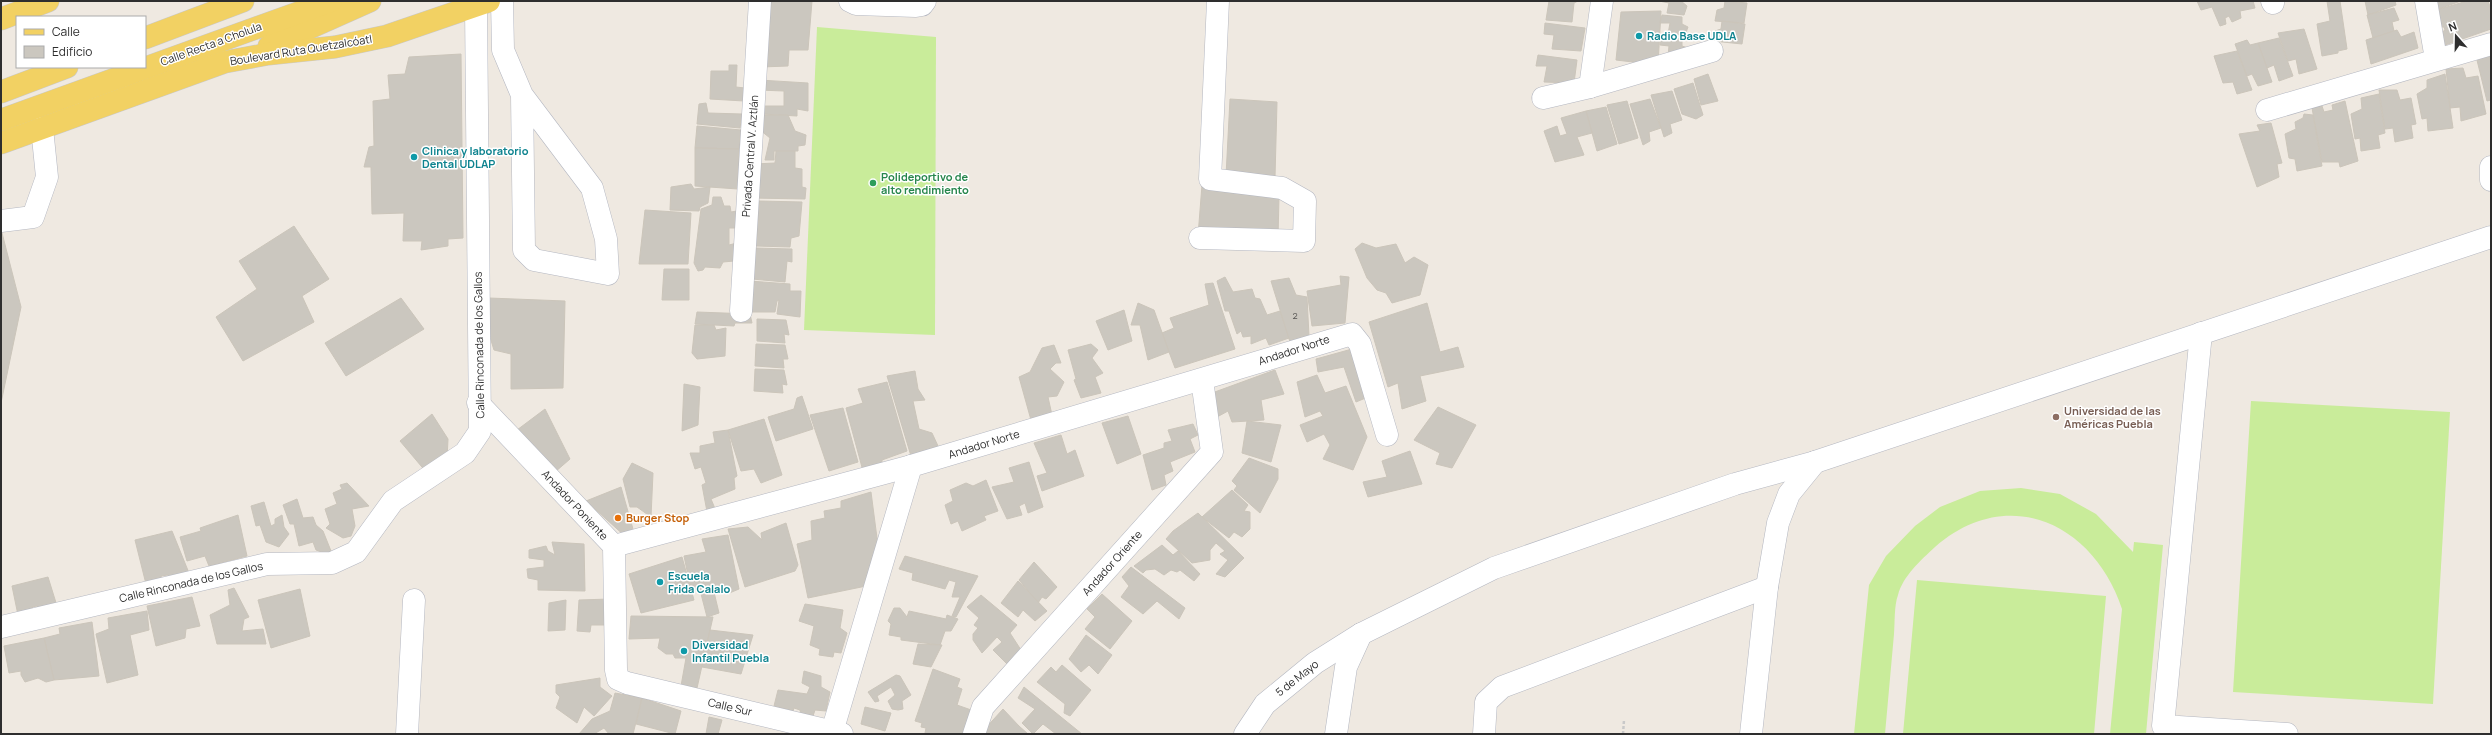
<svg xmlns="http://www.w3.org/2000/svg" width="2492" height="735" viewBox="0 0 2492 735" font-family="Manrope,sans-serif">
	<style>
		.pitch { fill: #c9ec9a }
		.building { fill: #cbc7bf; stroke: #cbc5ba }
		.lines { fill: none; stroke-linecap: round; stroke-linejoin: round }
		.minor-casing { stroke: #b4b7c1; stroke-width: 23 }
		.major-casing { stroke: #c9c9c9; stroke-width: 23 }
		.path { stroke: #c9c9c9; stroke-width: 2.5; stroke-dasharray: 3 2; stroke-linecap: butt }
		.minor { stroke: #fff; stroke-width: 22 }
		.major { stroke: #f2d163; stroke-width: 22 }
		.culture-dot { fill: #0f9aa8; stroke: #fff; stroke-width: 1.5 }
		.leisure-dot { fill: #2e9e5b; stroke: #fff; stroke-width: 1.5 }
		.education-dot { fill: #8d6e63; stroke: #fff; stroke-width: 1.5 }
		.food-dot { fill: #e8710a; stroke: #fff; stroke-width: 1.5 }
		.labels { text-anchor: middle; stroke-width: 3; stroke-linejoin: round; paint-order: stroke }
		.number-label { font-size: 9px; fill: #555452 }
		.culture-label { font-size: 11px; font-weight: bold; fill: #0d838f; stroke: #fff; text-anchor: start }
		.street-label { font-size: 11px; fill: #2e2e2e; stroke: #fff }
		.leisure-label { font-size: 11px; font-weight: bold; fill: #27864d; stroke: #fff; text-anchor: start }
		.education-label { font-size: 11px; font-weight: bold; fill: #785e54; stroke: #fff; text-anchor: start }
		.food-label { font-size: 11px; font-weight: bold; fill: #c56008; stroke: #fff; text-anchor: start }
	</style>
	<rect width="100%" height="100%" fill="#efe9e1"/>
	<g class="pitch">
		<path d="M817 27 936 37 935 335 804 330Z"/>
		<path d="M2251 401 2450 412 2433 704 2233 692Z"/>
		<path d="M2021 488 2060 494 2096 514 2133 552 2134 542 2163 545 2146 734H2110L2122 609C2094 524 2008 483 1935 547 1921 560 1903 576 1898 595 1894 606 1895 622 1894 634 1891 667 1888 701 1885 734H1854L1869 585 1886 556 1915 526 1940 507 1980 491Z"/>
		<path d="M1917 580 2106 596 2094 734H1903Z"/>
	</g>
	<g class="building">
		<path d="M764 1H812L808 50H789L788 66 761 67Z"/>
		<path d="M1549 1H1578L1574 3 1572 22 1546 20Z"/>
		<path d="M1659 1H1681L1687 6 1684 15 1667 13 1669 3Z"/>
		<path d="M1725 1 1747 3 1744 23 1715 21 1717 10 1724 8Z"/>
		<path d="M2197 1H2253L2255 8 2240 11 2241 18 2232 22 2229 16 2225 18 2226 24 2220 26 2212 7 2201 10Z"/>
		<path d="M2327 1H2340L2347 49 2338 51V53L2322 56 2317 24 2330 21Z"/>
		<path d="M2365 1H2395L2396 5 2368 15Z"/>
		<path d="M2431 1H2461L2433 11Z"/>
		<path d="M2467 1H2488L2491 9V29L2445 45 2441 33 2445 30 2444 27H2435L2433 11Z"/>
		<path d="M2394 8 2399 20 2392 22 2394 31 2373 38 2367 15Z"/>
		<path d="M1661 11 1658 65 1616 60 1621 12Z"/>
		<path d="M1662 15 1682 17V24L1688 27 1685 35 1668 34 1670 23H1660Z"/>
		<path d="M1722 21 1745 24 1742 44 1713 41 1715 31 1721 29Z"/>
		<path d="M1545 23 1585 28 1581 51 1552 49 1554 35 1544 34Z"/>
		<path d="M2304 29 2317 69 2299 74 2296 59 2288 61 2278 33Z"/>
		<path d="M2397 30 2401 37 2414 32 2418 48 2371 64 2366 40Z"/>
		<path d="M1661 37 1682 39V46L1688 48 1668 56 1669 46 1660 45Z"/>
		<path d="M2279 38 2293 76 2279 81 2274 65 2267 68 2258 43Z"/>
		<path d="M2247 40 2250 45 2258 43 2272 82 2258 86 2252 74 2247 76 2235 44Z"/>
		<path d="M2237 51 2252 90 2237 94 2233 82 2223 83 2214 56Z"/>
		<path d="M2491 52V100L2487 101 2476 56Z"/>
		<path d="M461 54 463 238 448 239V246L421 250 422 241H403L404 213 372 214 371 167H364L369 147 374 146 373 101 390 99 388 75 405 74 409 57Z"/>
		<path d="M1538 55 1577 60 1574 83 1544 82 1547 66H1536Z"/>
		<path d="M729 65H737L736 87 745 88 744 101 710 99 711 71H729Z"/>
		<path d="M2463 68 2466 78 2478 76 2486 114 2461 121 2460 107 2450 108 2446 69Z"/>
		<path d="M1708 74 1718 101 1701 105 1694 79Z"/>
		<path d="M2445 74 2453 128 2428 131 2427 118 2422 119 2417 94 2427 88V80Z"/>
		<path d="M759 80 808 83V111L797 109V116L762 114 764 106H784V91L758 90Z"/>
		<path d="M1693 83 1703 115 1696 119 1682 114 1674 89Z"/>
		<path d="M2379 90H2397L2400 100 2411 98 2416 124 2411 125 2413 138 2395 142 2393 128 2385 129Z"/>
		<path d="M1672 91 1682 120 1670 124 1672 133 1664 137 1651 95Z"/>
		<path d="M2379 94 2385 133 2378 135 2380 148 2361 151 2360 138 2355 139 2351 114 2362 109 2361 98Z"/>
		<path d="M1230 99 1277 102 1275 177 1226 176Z"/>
		<path d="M1650 99 1661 128 1649 132 1650 141 1643 145 1630 104Z"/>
		<path d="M1627 101 1638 138 1619 144 1607 105Z"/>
		<path d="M2345 101 2358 161 2340 167 2339 162H2322L2312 108 2322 106 2324 112 2333 110 2332 105Z"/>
		<path d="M706 103 708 113 742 114 740 128 697 124 699 104Z"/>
		<path d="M1606 107 1617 144 1597 151 1586 111Z"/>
		<path d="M1586 111 1592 133 1577 137 1584 155 1555 162 1544 131 1557 126 1560 136 1567 134 1561 118Z"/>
		<path d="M2304 114 2313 115 2322 166 2297 171 2295 159 2289 158 2285 134 2296 129 2295 122 2303 118Z"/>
		<path d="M760 115H788L795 131 806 135 805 145 798 146V151H774V160H765L770 138 760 130Z"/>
		<path d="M2271 123 2282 163 2277 164 2279 177 2257 187 2239 134 2260 131 2257 125Z"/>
		<path d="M697 126 741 130 739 149 695 148Z"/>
		<path d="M695 148 739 149 738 189 695 186Z"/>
		<path d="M776 151H795V168L802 169V187L806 188 805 199 751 198 754 164 775 163Z"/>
		<path d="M691 184 694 189 710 187 708 203 700 207 699 211 670 210 671 187Z"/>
		<path d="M1202 185 1279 196 1278 238 1198 236Z"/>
		<path d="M713 197H721L724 206H730L731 212 737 211 736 228H729V245L737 243 734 261 723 262 720 268 705 267 703 270 698 271 694 263 701 209 712 205Z"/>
		<path d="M759 201 802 202 799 236 791 238 790 247 756 246Z"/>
		<path d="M645 210 691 213 688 264H639Z"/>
		<path d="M294 226 329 279 302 296 314 322 243 361 216 317 257 289 239 261Z"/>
		<path d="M1 229 21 307 1 403Z"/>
		<path d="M1362 243 1376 248 1396 244 1405 263 1414 257 1428 265 1420 295 1392 303 1386 293 1377 290 1367 278 1355 249Z"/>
		<path d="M755 248 792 249V262L787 261 785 282 752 279Z"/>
		<path d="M664 269H689V300H662Z"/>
		<path d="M1340 276 1349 277 1345 323 1312 326 1307 291 1341 285Z"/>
		<path d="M1225 277 1233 292 1252 289 1255 298 1260 299 1267 315 1280 311 1289 338 1269 345 1266 338 1251 344V336L1243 337 1241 331 1237 334 1229 311H1225L1217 281Z"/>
		<path d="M1289 278 1296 295 1307 297 1309 336 1290 342 1271 281Z"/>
		<path d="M749 281 790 284V291H801L800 317 777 314 779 300 777 301 775 312H748Z"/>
		<path d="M1213 283 1235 349 1175 368 1162 333 1174 328 1170 318 1209 305 1205 284Z"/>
		<path d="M401 298 424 329 346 376 325 343Z"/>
		<path d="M489 298 565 301 563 388 511 389V354L494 350 490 337Z"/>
		<path d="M1138 303 1154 310 1169 352 1148 360 1140 325H1131Z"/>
		<path d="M1427 303 1440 352 1458 347 1464 367 1420 376 1426 401 1402 409 1398 383 1388 387 1369 322Z"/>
		<path d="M1124 310 1132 341 1108 350 1096 321Z"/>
		<path d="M697 312 750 314 752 323H735L734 326 695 324Z"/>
		<path d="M757 319 786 320 789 335 784 334 785 343 757 341Z"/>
		<path d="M695 325H714L716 330 726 328 725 356 697 359 692 353Z"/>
		<path d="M756 344 785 345 788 359H783L784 368 755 366Z"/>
		<path d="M1091 344 1098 350 1092 358 1103 373 1095 377 1101 393 1081 398 1074 380 1076 379 1068 350Z"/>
		<path d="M1054 345 1061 363H1056L1050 369 1064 382 1057 396 1048 397 1052 415 1031 420 1019 377 1030 372 1042 348Z"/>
		<path d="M1352 349 1368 397 1356 402 1344 367 1318 372 1316 359Z"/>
		<path d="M755 369 784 370 787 385 782 384 783 393 754 391Z"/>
		<path d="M1275 370 1284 394 1261 400 1264 420 1232 422 1228 411 1217 417 1212 393Z"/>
		<path d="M915 371 918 389 925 400 913 401 919 429 932 433 938 446 911 456 887 376Z"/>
		<path d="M1317 375 1325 393 1346 386 1367 437 1353 470 1323 459 1330 445 1324 434 1307 442 1300 425 1323 416 1320 411 1305 417 1297 382Z"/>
		<path d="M887 382 907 451 882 460V465L863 471 846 408 863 403 858 389Z"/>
		<path d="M684 384 700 387 698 425 682 431Z"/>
		<path d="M802 396 813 429 776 441 768 417 794 409 797 398Z"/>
		<path d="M1438 407 1476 425 1452 468 1436 464 1440 453 1414 440Z"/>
		<path d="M843 408 858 462 829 471 810 415Z"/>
		<path d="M545 409 570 459 555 472 517 430Z"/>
		<path d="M432 414 448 439 447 459 427 473 400 441Z"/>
		<path d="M1128 416 1141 454 1117 464 1102 423Z"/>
		<path d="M764 419 782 475 761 483 754 469 741 471 728 430Z"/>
		<path d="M1247 421 1281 425 1271 462 1242 453Z"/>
		<path d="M1193 424 1198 435 1190 439 1195 452 1170 462 1173 471 1164 475 1166 485 1152 490 1143 455 1164 448V443L1172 441 1168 430Z"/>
		<path d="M728 430 737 476 734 478 735 489 711 499 716 511 708 517 702 485 706 483 701 467 695 469 690 453H700V446L715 443 713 432Z"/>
		<path d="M1061 435 1067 454 1075 450 1084 476 1042 491 1037 476 1047 473 1034 443Z"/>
		<path d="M1410 451 1422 484 1368 497 1363 482 1387 477 1382 461Z"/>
		<path d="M1249 458 1278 469V479L1260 513 1234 490 1237 486 1232 481Z"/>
		<path d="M1029 462 1043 507 1028 513 1025 503 1019 506 1022 515 1007 519 992 487 1014 482 1009 468Z"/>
		<path d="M632 463 653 473 651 517 637 507H630L623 479Z"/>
		<path d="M986 480 998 511 984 516 986 520 962 531 958 521 951 524 945 505 953 501 950 490 966 483 973 486Z"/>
		<path d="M347 483 369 506 352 509 355 526 351 536 343 538 326 528 330 524 325 509 337 504 333 493 342 489 340 485Z"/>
		<path d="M621 487 635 536 626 537 586 501Z"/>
		<path d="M1232 490 1248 505 1244 511 1250 512V529L1242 537 1234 532 1229 538 1202 517Z"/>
		<path d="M871 492 880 561 871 585 808 598 797 544 812 540 811 521 825 518 824 511 841 508V501Z"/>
		<path d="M297 499 303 518 313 517 316 525 323 531 333 556 316 550 313 542 299 546 294 524H290L283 505Z"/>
		<path d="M264 502 271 526 275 524V519L282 515 284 527 289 534 279 547 266 542 260 525 256 526 251 506Z"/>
		<path d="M1198 513 1244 558 1225 577 1216 574 1228 560 1220 554 1225 551 1216 543 1210 550V560L1192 563 1166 539 1173 531Z"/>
		<path d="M238 515 247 556 209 566 205 556 187 561 180 537 201 531 200 528Z"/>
		<path d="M786 523 798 565 795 571 745 587 728 529 748 527 762 540 761 533Z"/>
		<path d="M172 531 191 578 171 581 168 575 161 576 163 584 147 588 135 540Z"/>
		<path d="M728 535 739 589 727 594 723 587 713 588 719 613 707 617 700 590H691L684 556 706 552 702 539Z"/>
		<path d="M552 542 584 544 585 591 538 590V580L528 578 527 569 544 567V560L529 558V550L546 546 548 551 555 555Z"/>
		<path d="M1162 545 1173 555 1178 551 1200 574 1194 581 1180 570 1177 572 1171 570 1164 575 1155 569 1146 570 1143 573 1134 566Z"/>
		<path d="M905 556 978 576 956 617 952 616 960 597H952L956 582 949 580 945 589 912 580 913 573 899 569Z"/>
		<path d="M682 557 694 600 641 613 629 574Z"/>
		<path d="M1034 562 1057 587 1046 599 1042 597 1038 603 1019 580Z"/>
		<path d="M1131 567 1185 608 1179 619 1157 601 1143 614 1121 597 1129 586 1122 577Z"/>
		<path d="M48 577 57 606 39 611 37 606 32 607 36 612 18 615 12 586Z"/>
		<path d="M1018 581 1047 611 1035 621 1023 610 1018 617 1001 603Z"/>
		<path d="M234 588 249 617 244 619 242 631 263 629 266 644H217L210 615 230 605 228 590Z"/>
		<path d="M300 589 310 636 271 648 258 600Z"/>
		<path d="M1102 594 1132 621 1110 649 1085 629 1095 617 1087 609Z"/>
		<path d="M981 595 1017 625 1010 633 1021 650 1008 665 993 650 1002 642 997 637 982 653 973 640V634L978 628 974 625 979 618 967 607Z"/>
		<path d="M192 597 200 626 186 629 185 638 156 646 147 606Z"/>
		<path d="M610 599 611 625H591L590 632 577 631 579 600Z"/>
		<path d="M566 600 565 630 548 631 549 603Z"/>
		<path d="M805 604 843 610 840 628 847 633 841 653 834 652 833 657 819 655 820 649 810 645 814 626 799 621Z"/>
		<path d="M894 608H900L907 617 909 611 946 619 947 615 958 619 951 631H945L940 645 901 640V637L889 635 891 624 888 621Z"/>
		<path d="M147 611 149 630 130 635 138 675 107 683 96 634 109 629 108 618Z"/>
		<path d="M631 616 713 617 697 688 681 686 686 658H675L673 654H666L658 648 660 638 629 639Z"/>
		<path d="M92 622 99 676 54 680 44 638 60 634 59 628Z"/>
		<path d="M710 630 753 635 741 674 702 667Z"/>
		<path d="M1086 635 1112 655 1098 674 1089 665 1081 672 1069 659Z"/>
		<path d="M44 638 54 680 46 682 38 678 25 682 21 675V671L9 673 4 646Z"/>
		<path d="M918 644 942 645 931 667 913 664Z"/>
		<path d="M1062 665 1091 690 1070 716 1064 713 1065 704 1037 682 1051 667 1056 672Z"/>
		<path d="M933 669 960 679 957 687 962 689 957 705 974 711 966 734H927L925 733 926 728 921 727 922 723 915 721Z"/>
		<path d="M804 671 821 676V687L830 692 826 711 815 710 813 716 801 715 800 710 794 708 793 711 774 706 778 690 807 694 810 687 802 683Z"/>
		<path d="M896 675 900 676 911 695 902 701 903 709 898 710 892 709 888 701 895 695 891 687 877 696 879 701 875 702 868 692Z"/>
		<path d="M600 678V687L612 696 594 716 584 707 577 723 556 708 560 697 556 693V685Z"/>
		<path d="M1024 687 1082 734H1056L1043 724 1033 734 1022 723 1035 709 1018 698Z"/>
		<path d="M615 693 642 698 633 734H609L604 728 594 734H579L592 719 610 711Z"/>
		<path d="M642 698 681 711 675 734 636 724Z"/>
		<path d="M865 707 891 713 885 731 861 724Z"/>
		<path d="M1003 709 1019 726 1028 734H986L983 731Z"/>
		<path d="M709 717 722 720 718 734H706Z"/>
	</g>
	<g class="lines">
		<g class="minor-casing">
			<g id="minor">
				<path d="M502 1 503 50 522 95 592 188 606 239 608 274 534 260 524 250 522 95"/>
				<path d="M850 1 856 4 916 6 922 5 925 1"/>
				<path d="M2272 1 2273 3"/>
				<path d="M2426 1 2436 59"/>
				<path d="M1590 87 1602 1"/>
				<path d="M1543 98 1590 87 1712 51"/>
				<path d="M2267 110 2491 44"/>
				<path d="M2491 167V180"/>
				<path d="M1 221 33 217 47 177 42 128"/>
				<path d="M1200 238 1304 241 1305 201 1282 188 1210 179 1218 1"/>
				<path d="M741 311 760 1"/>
				<path d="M2201 333 2163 726 2287 734"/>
				<path d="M478 403 614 546 616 670 618 679 627 683 842 734"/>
				<path d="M614 546 911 466 1352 334 1360 344 1387 435"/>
				<path d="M1 627 267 564 332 563 356 552 393 501 465 453 480 431 476 6"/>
				<path d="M832 732 911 466"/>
				<path d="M407 734 414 600"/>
				<path d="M974 734 983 707 1212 452 1202 380"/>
				<path d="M1245 734 1265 704 1315 663 1361 634 1494 568 1735 484 1815 462 2491 237"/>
				<path d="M1336 734 1346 667 1361 634"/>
				<path d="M1484 734 1486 702 1502 687 1767 587"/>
				<path d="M1751 734 1767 587 1778 523 1789 494 1815 462"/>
			</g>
		</g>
		<g class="major-casing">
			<g id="major">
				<path d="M1 19 48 1"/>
				<path d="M145 38 243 1"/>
				<path d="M269 46 370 1"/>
				<path d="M1 92 67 67"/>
				<path d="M1 120 331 1"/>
				<path d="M1 143 225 62 268 54 335 47 387 36 489 1"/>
			</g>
		</g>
		<path class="path" d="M1623 734 1624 720"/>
		<use href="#minor" class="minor"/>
		<use href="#major" class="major"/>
	</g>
	<g class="culture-dot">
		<circle cx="1639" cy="36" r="4"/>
		<circle cx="414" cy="157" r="4"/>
		<circle cx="660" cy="582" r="4"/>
		<circle cx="684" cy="651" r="4"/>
	</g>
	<circle class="leisure-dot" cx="873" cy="183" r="4"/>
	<circle class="education-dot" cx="2056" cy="417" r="4"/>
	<circle class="food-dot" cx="618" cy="518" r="4"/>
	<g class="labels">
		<g class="number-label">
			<text x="1295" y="319">2</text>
		</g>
		<g class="culture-label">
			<text x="1647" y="40">Radio Base UDLA</text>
			<text x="422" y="155">Clinica y laboratorio<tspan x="422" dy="13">Dental UDLAP</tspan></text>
			<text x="668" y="580">Escuela<tspan x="668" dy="13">Frida Calalo</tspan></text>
			<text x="692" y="649">Diversidad<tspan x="692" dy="13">Infantil Puebla</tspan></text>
		</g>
		<g class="street-label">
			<text transform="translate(211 44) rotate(-20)" y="4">Calle Recta a Cholula</text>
			<text transform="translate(301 50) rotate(-9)" y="4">Boulevard Ruta Quetzalcóatl</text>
			<text transform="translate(750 156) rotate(-86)" y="4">Privada Central V. Aztlán</text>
			<text transform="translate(479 345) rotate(-91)" y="4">Calle Rinconada de los Gallos</text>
			<text transform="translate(1294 350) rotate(-18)" y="4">Andador Norte</text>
			<text transform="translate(984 444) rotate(-17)" y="4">Andador Norte</text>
			<text transform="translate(575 505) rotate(47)" y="4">Andador Poniente</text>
			<text transform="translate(1112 563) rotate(-48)" y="4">Andador Oriente</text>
			<text transform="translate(191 582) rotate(-13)" y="4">Calle Rinconada de los Gallos</text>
			<text transform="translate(1297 678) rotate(-38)" y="4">5 de Mayo</text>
			<text transform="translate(730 707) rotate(13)" y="4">Calle Sur</text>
		</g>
		<g class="leisure-label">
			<text x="881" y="181">Polideportivo de<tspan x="881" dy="13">alto rendimiento</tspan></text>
		</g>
		<g class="education-label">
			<text x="2064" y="415">Universidad de las<tspan x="2064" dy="13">Américas Puebla</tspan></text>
		</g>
		<g class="food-label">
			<text x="626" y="522">Burger Stop</text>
		</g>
	</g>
	<rect width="2492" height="735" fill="none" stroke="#2e2e2e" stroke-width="4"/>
	<rect x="16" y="16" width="130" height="52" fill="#ffffff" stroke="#ababab"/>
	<rect x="24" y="29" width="20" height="6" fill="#f2d163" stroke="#ababab"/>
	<text x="52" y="36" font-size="12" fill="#2e2e2e">Calle</text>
	<rect x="24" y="46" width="20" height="12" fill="#cbc7bf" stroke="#ababab"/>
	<text x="52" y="56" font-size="12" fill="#2e2e2e">Edificio</text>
	<g transform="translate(2456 36) rotate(340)" stroke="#ffffff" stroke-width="3" paint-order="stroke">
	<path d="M0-3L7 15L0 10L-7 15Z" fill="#2e2e2e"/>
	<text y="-6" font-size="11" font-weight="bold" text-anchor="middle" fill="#2e2e2e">N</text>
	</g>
</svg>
